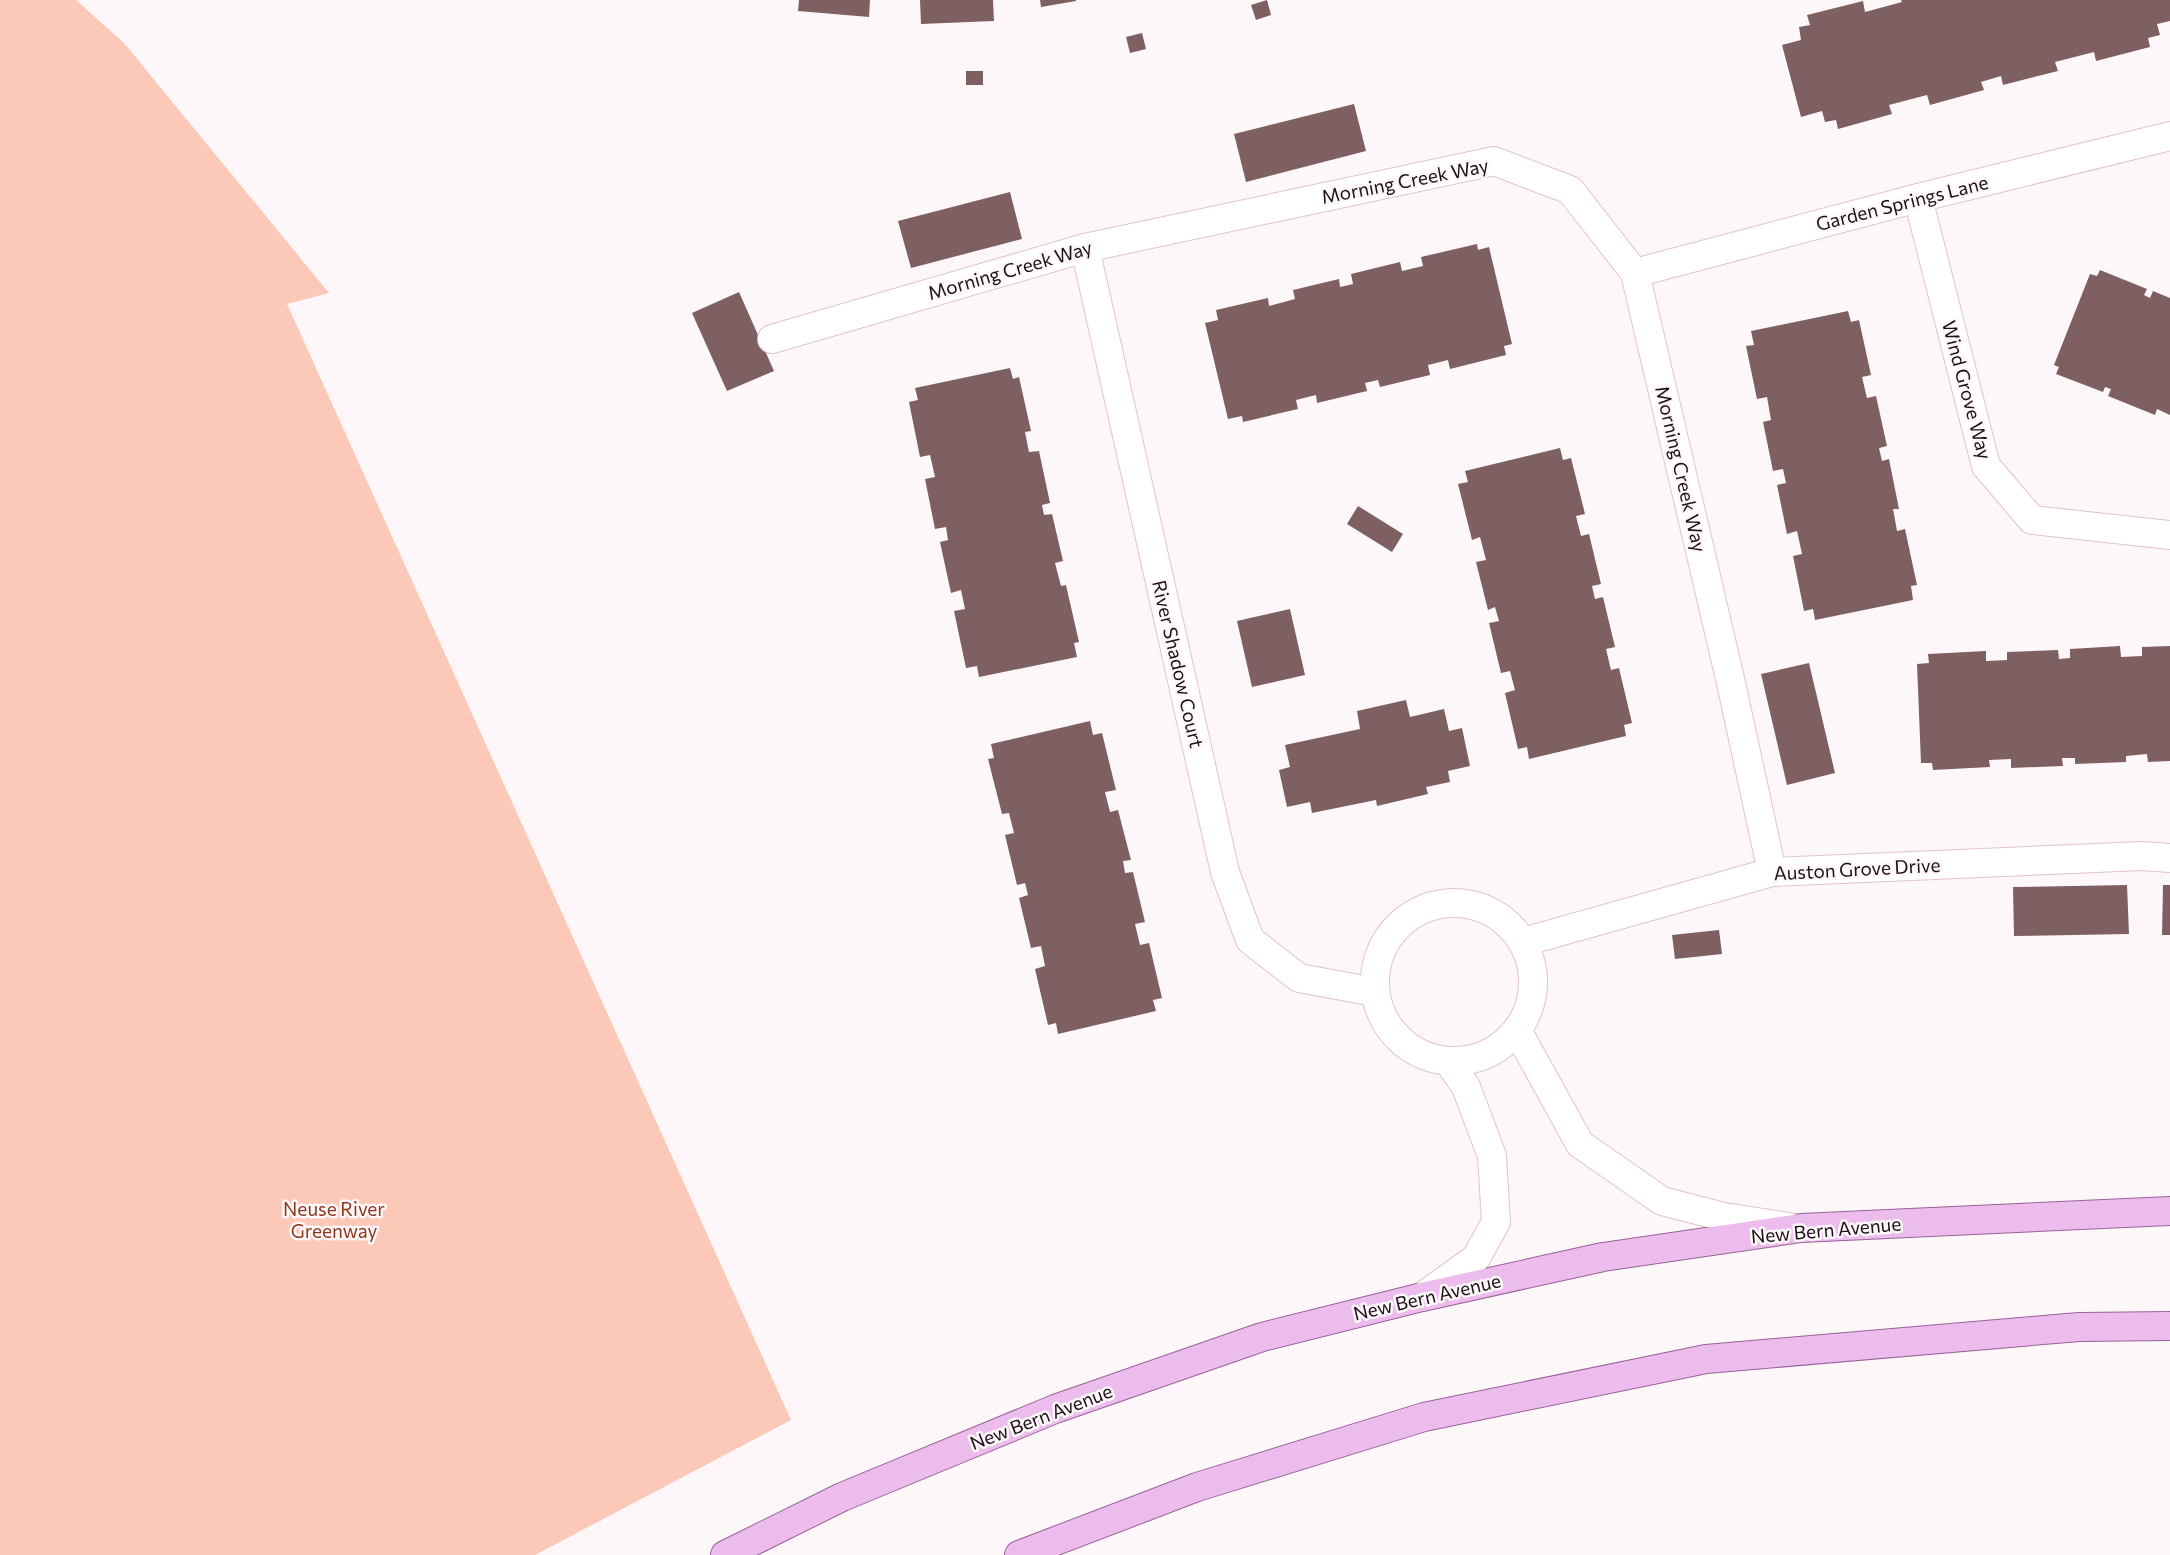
<svg xmlns="http://www.w3.org/2000/svg" width="2170" height="1555" viewBox="0 0 2170 1555" font-family="Commissioner,sans-serif">
	<style>
		.green { fill: #fcc8b8 }
		.building { fill: #7e6062 }
		.lines { fill: none; stroke-linecap: round; stroke-linejoin: round }
		.street-casing { stroke: #e1c2cf; stroke-width: 30 }
		.primary-casing { stroke: #996399; stroke-width: 30 }
		.street { stroke: #fff; stroke-width: 28 }
		.primary { stroke: #ebbcec; stroke-width: 28 }
		.labels { text-anchor: middle; stroke-width: 5; stroke-linejoin: round; paint-order: stroke }
		.street-label { font-size: 19px; fill: #1c1116; stroke: #fef7fa }
		.park-label { font-size: 19px; fill: #8d381b; stroke: #fef7fa }
	</style>
	<rect width="100%" height="100%" fill="#fef7fa"/>
	<path class="green" d="M0 0H76L124 43 329 293 287 304 791 1420 535 1555H0Z"/>
	<g class="building">
		<path d="M799 0H870L869 17 798 11Z"/>
		<path d="M920 0H993L994 21 921 24Z"/>
		<path d="M1040 0H1076V1L1041 7Z"/>
		<path d="M1267 0 1271 15 1256 20 1251 5Z"/>
		<path d="M1901 0H2170V21L2157 24 2160 35 2148 38 2150 47 2096 61 2094 52 2055 62 2058 71 2003 85 2001 76 1981 82 1984 90 1930 105 1927 95 1889 105 1892 114 1838 129 1836 120 1825 122 1822 111 1801 117 1782 45 1801 40 1799 27 1810 25 1807 15 1863 1 1865 12 1902 2Z"/>
		<path d="M1142 33 1146 49 1130 53 1126 37Z"/>
		<rect x="966" y="71" width="17" height="14"/>
		<path d="M1354 104 1366 151 1246 182 1234 134Z"/>
		<path d="M1010 192 1022 239 911 268 898 221Z"/>
		<path d="M1477 244 1478 250 1489 247 1512 344 1504 346 1506 355 1450 369 1448 360 1428 365 1430 375 1380 387 1378 380 1365 383 1367 391 1317 403 1316 395 1296 400 1298 409 1243 422 1242 416 1228 419 1205 323 1218 320 1216 310 1268 298 1269 306 1295 299 1293 290 1339 279 1340 287 1353 284 1351 274 1400 262 1402 271 1423 266 1421 257Z"/>
		<path d="M2100 270 2147 289 2144 295 2150 298 2153 291 2170 298V415L2157 409 2155 415 2108 396 2111 389 2105 387 2103 392 2056 374 2059 367 2054 365 2090 274 2097 276Z"/>
		<path d="M739 292 774 371 727 391 692 313Z"/>
		<path d="M1848 311 1851 322 1859 320 1871 375 1862 377 1867 398 1876 396 1887 446 1879 448 1882 461 1889 459 1899 509H1893L1897 531 1905 529 1917 585 1911 586 1913 600 1815 620 1813 609 1804 611 1793 556 1802 554 1797 531 1787 534 1777 485 1786 483 1783 469 1773 471 1763 422 1771 420 1767 397 1757 399 1746 346 1754 345 1751 331Z"/>
		<path d="M1010 368 1013 379 1019 377 1031 431 1025 432 1029 452 1039 451 1050 503 1042 505 1044 515 1052 514 1063 561 1055 563 1061 586 1066 585 1079 642 1074 643 1077 657 979 677 977 666 966 668 954 611 965 609 961 590 951 593 940 542 948 540 946 527 935 529 925 479 935 477 930 455 920 457 909 402 918 400 915 388Z"/>
		<path d="M1560 448 1563 460 1571 458 1585 514 1576 516 1581 536 1589 534 1601 584 1592 586 1595 599 1603 597 1615 647 1606 649 1611 670 1619 668 1632 723 1624 725 1626 736 1529 759 1527 747 1518 749 1505 693 1515 690 1510 671 1501 673 1489 623 1499 621 1495 607 1488 610 1476 562 1486 560 1480 537 1472 540 1458 484 1468 482 1465 471Z"/>
		<path d="M1358 506 1403 534 1392 552 1347 524Z"/>
		<path d="M1290 609 1305 675 1252 687 1237 621Z"/>
		<path d="M2120 646 2121 657 2142 656V647L2170 646V761L2148 762 2147 754 2126 756V762L2075 764V758H2062L2063 766 2011 768V759L1989 760 1990 767 1933 770 1932 763H1921L1917 664 1929 663 1928 654 1986 651V661L2007 660V652L2058 650 2059 659 2070 658V649Z"/>
		<path d="M1809 663 1835 773 1787 785 1761 674Z"/>
		<path d="M1406 700 1410 717 1444 709 1449 731 1462 728 1470 766 1448 771 1450 782 1426 787 1428 794 1377 806 1376 800 1312 813 1310 802 1287 807 1279 770 1290 767 1285 745 1360 729 1357 711Z"/>
		<path d="M1090 721 1093 735 1102 733 1116 790 1105 792 1110 812 1118 810 1131 860 1123 861 1125 873 1133 872 1145 922 1135 924 1140 945 1149 943 1162 998 1153 1000 1156 1011 1058 1034 1056 1023 1048 1025 1035 969 1045 966 1041 946 1031 948 1019 898 1028 895 1025 883 1017 885 1005 835 1014 833 1009 813 1002 814 988 759 994 758 991 744Z"/>
		<path d="M2127 885 2129 934 2014 936 2013 887Z"/>
		<path d="M2163 885H2170V935H2162Z"/>
		<path d="M1719 930 1722 954 1675 959 1672 935Z"/>
	</g>
	<g class="lines">
		<g class="street-casing">
			<g id="street">
				<path d="M1918 198 1986 466 2032 520 2170 535"/>
				<path d="M1085 248 1225 872 1250 940 1299 978 1375 992"/>
				<path d="M1635 273 1918 198 2170 136"/>
				<path d="M772 339 1085 248 1494 161 1570 190 1635 273 1731 683 1772 872"/>
				<circle cx="1454" cy="982" r="79"/>
				<path d="M1523 942 1772 872 2142 856 2170 858"/>
				<path d="M1517 1030 1580 1144 1662 1201 1724 1217 1789 1227"/>
				<path d="M1422 1297 1476 1258 1496 1222 1492 1156 1466 1087 1448 1061"/>
			</g>
		</g>
		<g class="primary-casing">
			<g id="primary">
				<path d="M725 1555 842 1497 1055 1409 1262 1337 1422 1297 1603 1257 1801 1228 2170 1211"/>
				<path d="M1019 1555 1197 1487 1424 1417 1706 1359 2079 1327 2170 1326"/>
			</g>
		</g>
		<use href="#street" class="street"/>
		<use href="#primary" class="primary"/>
	</g>
	<g class="labels">
		<g class="street-label">
			<text transform="translate(1405 181) rotate(-11)" y="7">Morning Creek Way</text>
			<text transform="translate(1902 203) rotate(-14)" y="7">Garden Springs Lane</text>
			<text transform="translate(1010 270) rotate(-16)" y="7">Morning Creek Way</text>
			<text transform="translate(1967 390) rotate(75)" y="7">Wind Grove Way</text>
			<text transform="translate(1681 469) rotate(77)" y="7">Morning Creek Way</text>
			<text transform="translate(1178 664) rotate(77)" y="7">River Shadow Court</text>
			<text transform="translate(1857 869) rotate(-3)" y="7">Auston Grove Drive</text>
			<text transform="translate(1826 1230) rotate(-5)" y="7">New Bern Avenue</text>
			<text transform="translate(1427 1297) rotate(-13)" y="7">New Bern Avenue</text>
			<text transform="translate(1041 1417) rotate(-21)" y="7">New Bern Avenue</text>
		</g>
		<g class="park-label">
			<text x="334" y="1216">Neuse River<tspan x="334" dy="22">Greenway</tspan></text>
		</g>
	</g>
</svg>
